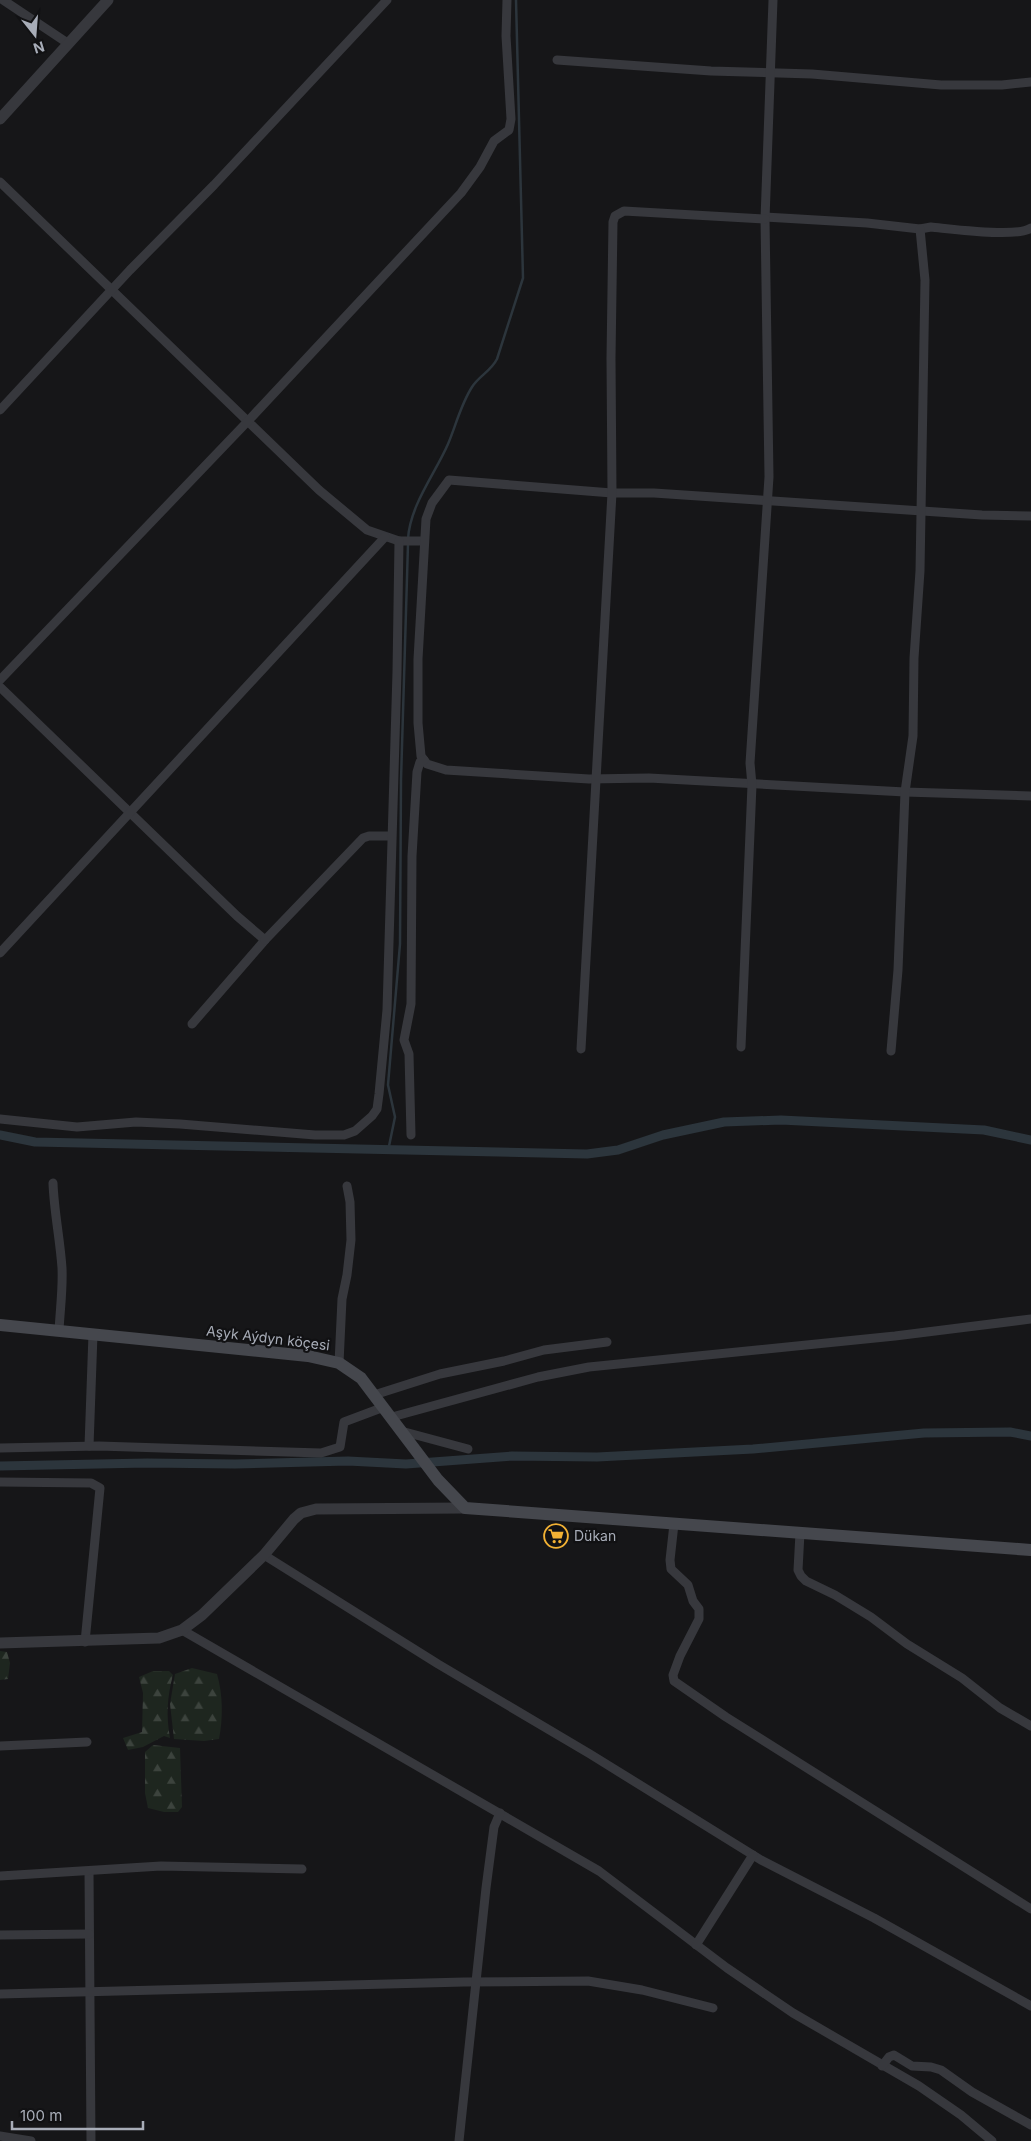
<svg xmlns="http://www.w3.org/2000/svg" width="1031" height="2141" viewBox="0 0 1031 2141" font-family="Inter,sans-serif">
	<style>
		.forest { fill: url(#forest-firs) }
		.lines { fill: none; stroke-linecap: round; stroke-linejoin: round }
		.stream { stroke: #2c353c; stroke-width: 2.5 }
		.canal { stroke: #2c353c; stroke-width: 9 }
		.minor { stroke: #37383d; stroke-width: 9 }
		.tertiary { stroke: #37383d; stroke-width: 11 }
		.secondary { stroke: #45474d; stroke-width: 12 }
		.labels { text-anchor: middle; stroke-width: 4.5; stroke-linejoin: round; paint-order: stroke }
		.street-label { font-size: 14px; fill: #a8adb8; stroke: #111113 }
		.poi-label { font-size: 14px; fill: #a8adb8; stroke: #111113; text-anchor: start }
	</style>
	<defs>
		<pattern id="forest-firs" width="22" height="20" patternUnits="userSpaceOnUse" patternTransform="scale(1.25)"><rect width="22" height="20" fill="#1e261f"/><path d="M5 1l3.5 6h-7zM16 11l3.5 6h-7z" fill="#3c433d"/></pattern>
	</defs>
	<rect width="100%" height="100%" fill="#161618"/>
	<g class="forest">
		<path d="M0 1651 7 1652 10 1663 8 1679 0 1680Z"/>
		<path d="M192 1668 217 1674C223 1695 223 1718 219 1739L204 1741 174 1739 170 1704 175 1674Z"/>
		<path d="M153 1671H169L173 1675C167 1697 166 1716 170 1738L164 1736 143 1747 128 1750 123 1738 142 1732 143 1693 139 1677Z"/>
		<path d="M153 1745 180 1748 182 1807 178 1812H164L148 1808 145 1793V1752Z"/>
	</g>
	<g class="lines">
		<g class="stream">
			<path d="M408 539C410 505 435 474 448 444 456 425 461 404 472 387 479 376 491 371 497 359L523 278 516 0"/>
			<path d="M388 1151 395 1117 388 1085 400 944 401 780 408 544"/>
		</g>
		<g class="canal">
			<path d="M0 1135 35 1142 587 1154 618 1150 663 1135 724 1122 781 1120 984 1130 1031 1140"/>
			<path d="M0 1466 147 1463 235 1464 348 1461 406 1464 512 1456 597 1457 753 1449 924 1433 1010 1432 1031 1436"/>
		</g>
		<g class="minor">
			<path d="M3 0 69 44"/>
			<path d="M557 60 711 71 812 74 941 85H1002L1031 82"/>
			<path d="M0 182 319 490 367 530 399 541H423"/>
			<path d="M765 217 867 223 920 229 931 227C952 229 1017 238 1031 228"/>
			<path d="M0 410 130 270 214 185 387 0"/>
			<path d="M1031 516 982 515 654 493H612L449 480 432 503 426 519 418 659V723L421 756 427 764 446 770 589 779 649 778 905 792 1031 796"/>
			<path d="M0 680 248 421 461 193 480 167 494 141 509 130 511 119 506 36 507 0"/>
			<path d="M0 687 237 916 265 940 192 1024"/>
			<path d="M265 940 363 838 369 836H391"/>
			<path d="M0 953 385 537"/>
			<path d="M741 1047 752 785 750 763 769 477 765 219 773 0"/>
			<path d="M581 1049 612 493 611 358 613 222 615 216 624 211 765 219"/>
			<path d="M891 1051 898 970 905 792 913 736 914 658 920 571 925 280 920 229"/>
			<path d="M0 1119 77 1127 136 1122 180 1124 315 1135H344L355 1131 372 1116 377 1109 379 1094 387 1010 397 672 399 541"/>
			<path d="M411 1135 409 1054 404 1040 411 1004 412 856 417 772 420 762 424 760"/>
			<path d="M53 1183C54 1211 60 1239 62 1268 63 1289 60 1310 59 1331"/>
			<path d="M339 1363 342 1299 347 1275 351 1240 350 1202 347 1186"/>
			<path d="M374 1395 440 1374 504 1361 544 1350 607 1342"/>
			<path d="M392 1417 538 1377 589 1367 895 1336 1031 1319"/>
			<path d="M401 1431 468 1449"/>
			<path d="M89 1446 93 1334"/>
			<path d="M0 1448 99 1446 321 1453 340 1447 344 1422 384 1407"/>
			<path d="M0 1482 91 1483 100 1488 85 1642"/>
			<path d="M674 1524 670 1560 671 1569 688 1585 693 1601 699 1609V1619L680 1656 673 1675 674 1681 726 1717 1031 1909"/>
			<path d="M800 1533 798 1570 801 1576 806 1581 835 1595 871 1617 907 1644 962 1678 1000 1708 1031 1726"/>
			<path d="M264 1555 438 1664 590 1754 761 1860 874 1918 1031 2006"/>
			<path d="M182 1630 599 1871 727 1968 793 2013 919 2086 961 2115 992 2141"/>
			<path d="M0 1746 87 1742"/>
			<path d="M89 1871 91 2141"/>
			<path d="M0 1876 161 1866 302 1869"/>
			<path d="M0 1935 89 1934"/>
			<path d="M696 1945 753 1855"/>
			<path d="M0 1994 464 1982 588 1981 642 1990 713 2008"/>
			<path d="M882 2066 889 2057 894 2055 912 2066 931 2067 941 2070 972 2092 1031 2125"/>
			<path d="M0 2136 31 2141"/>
			<path d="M459 2141 486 1888 494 1827 500 1813"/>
		</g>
		<g class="tertiary">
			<path d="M0 119 108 0"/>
			<path d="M0 1643 159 1638 182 1630 202 1615 264 1555 294 1519 301 1513 316 1509 465 1508"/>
		</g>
		<path class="secondary" d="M0 1325 308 1356 339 1363 361 1378 438 1480 465 1508 1031 1550"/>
	</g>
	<defs>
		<g id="supermarket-ring" transform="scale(1.25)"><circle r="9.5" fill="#111113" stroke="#f2b134" stroke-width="1.5"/><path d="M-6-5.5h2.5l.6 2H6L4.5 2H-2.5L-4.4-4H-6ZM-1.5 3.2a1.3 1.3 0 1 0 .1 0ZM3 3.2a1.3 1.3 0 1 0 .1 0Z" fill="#f2b134"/></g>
	</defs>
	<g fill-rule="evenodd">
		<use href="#supermarket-ring" x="556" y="1536"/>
	</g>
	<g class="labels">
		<g class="street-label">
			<text transform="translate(268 1338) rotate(7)" y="5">Aşyk Aýdyn köçesi</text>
		</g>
		<g class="poi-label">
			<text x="574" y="1541">Dükan</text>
		</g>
	</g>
	<g transform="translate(35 35) rotate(163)" stroke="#111113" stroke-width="4" paint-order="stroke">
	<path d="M0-4L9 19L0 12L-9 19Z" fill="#a8adb8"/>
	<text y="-8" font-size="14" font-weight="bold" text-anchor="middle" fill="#a8adb8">N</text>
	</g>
	<path d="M12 2121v8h131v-8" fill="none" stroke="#a8adb8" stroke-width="2.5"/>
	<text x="20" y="2121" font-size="15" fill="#a8adb8" stroke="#111113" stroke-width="4" paint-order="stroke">100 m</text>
</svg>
